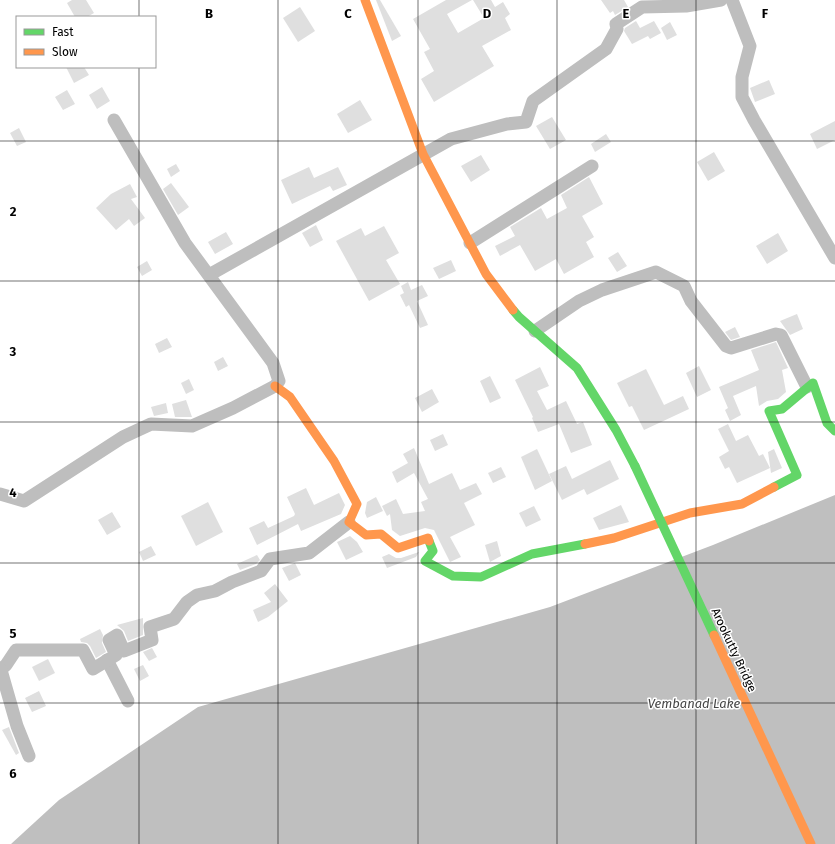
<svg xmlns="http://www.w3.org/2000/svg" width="835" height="844" viewBox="0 0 835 844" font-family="'Fira Sans',sans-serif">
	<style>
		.water { fill: #bfbfbf }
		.building { fill: #dfdfdf }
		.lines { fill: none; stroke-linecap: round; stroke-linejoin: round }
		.street { stroke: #bebebe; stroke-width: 13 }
		.fast { stroke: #63d668; stroke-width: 9 }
		.slow { stroke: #ff974d; stroke-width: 9 }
		.fast-bridge { stroke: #63d668; stroke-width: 9 }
		.slow-bridge { stroke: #ff974d; stroke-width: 9 }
		.grid { fill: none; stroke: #000; stroke-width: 1; stroke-opacity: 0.55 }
		.labels { text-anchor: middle; stroke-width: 3; stroke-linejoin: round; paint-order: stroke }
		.street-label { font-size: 12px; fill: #000; stroke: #fff }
		.water-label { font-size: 13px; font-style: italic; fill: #444; stroke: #fff }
		.grid-label { font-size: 13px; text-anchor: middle; font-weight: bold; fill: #000; stroke: #fff; stroke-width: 3; stroke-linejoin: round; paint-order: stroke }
	</style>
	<rect width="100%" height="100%" fill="#fff"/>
	<path class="water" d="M835 495V844H11L59 800 198 707 550 607 713 545Z"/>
	<g class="building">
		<path d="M72 0H86L94 13 87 17H75L67 3Z"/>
		<path d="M376 0H380L401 36 392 41Z"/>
		<path d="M446 0H472L447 14 458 33 484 18 473 0H491L495 7 503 2 510 14 505 18 511 30 482 46 494 66 434 102 421 79 434 71 424 52 430 49 413 19Z"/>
		<path d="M601 0H624L628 7 615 15 613 11 610 13Z"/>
		<path d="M300 7 315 31 298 42 283 18Z"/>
		<path d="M636 21 640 28 654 21 661 33 650 39 648 36 632 44 624 31 625 28Z"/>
		<path d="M670 22 677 35 667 40 661 28Z"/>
		<path d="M66 67H84L89 75 74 83Z"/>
		<path d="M769 80 775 94 755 102 750 88Z"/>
		<path d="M102 87 110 101 97 109 89 95Z"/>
		<path d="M67 90 75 104 63 110 55 97Z"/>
		<path d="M360 100 372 120 348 133 337 114Z"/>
		<path d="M552 117 566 140 550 149 536 126Z"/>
		<path d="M835 121V140L817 149 810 134Z"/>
		<path d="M19 128 26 142 17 146 10 133Z"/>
		<path d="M606 134 611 142 595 152 591 144Z"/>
		<path d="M714 152 725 171 708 181 697 162Z"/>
		<path d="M481 155 490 170 471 182 461 166Z"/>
		<path d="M176 164 180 171 171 177 167 169Z"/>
		<path d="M309 167 314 178 338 167 347 185 333 191 330 186 292 204 281 180Z"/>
		<path d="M589 177 603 204 582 216 594 237 586 242 594 257 564 274 556 259 535 271 520 245 500 256 495 246 515 236 510 227 541 208 547 219 567 208 561 195Z"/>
		<path d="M171 183 189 207 178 215 163 189Z"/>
		<path d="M130 184 137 197 131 199 145 218 134 226 129 219 116 230 96 208 111 194Z"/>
		<path d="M316 225 323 240 310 247 302 233Z"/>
		<path d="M384 226 399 253 386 260 400 284 369 301 336 241 361 228 365 236Z"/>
		<path d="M226 232 233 244 215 254 208 242Z"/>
		<path d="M778 233 788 251 767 264 756 246Z"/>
		<path d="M618 252 627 266 617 272 608 258Z"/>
		<path d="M451 260 456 271 439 279 433 268Z"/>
		<path d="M147 261 152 270 142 276 137 267Z"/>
		<path d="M408 282 411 290 422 285 428 296 417 301 428 325 420 328 409 305 406 307 400 295 404 293 401 286Z"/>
		<path d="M797 314 803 329 790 335 780 321Z"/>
		<path d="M735 327 740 337 731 340 725 332Z"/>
		<path d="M167 338 172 347 159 353 155 344Z"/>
		<path d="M776 342 788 368 782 370 786 392 778 399 767 401 759 406 756 386 733 396 741 415 730 421 725 410 728 408 719 387 759 370 751 350Z"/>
		<path d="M223 357 228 366 218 371 214 362Z"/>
		<path d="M699 366 711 390 697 397 686 373Z"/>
		<path d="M540 367 549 386 537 391 547 410 566 401 577 424 583 422 592 445 571 453 559 424 538 432 532 418 533 417 515 380Z"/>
		<path d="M646 369 664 405 683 396 689 409 644 430 632 406 629 407 617 383Z"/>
		<path d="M490 376 501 398 490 403 480 381Z"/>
		<path d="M189 379 194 390 186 394 181 383Z"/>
		<path d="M432 389 439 402 422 412 415 398Z"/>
		<path d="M186 400 192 417H175L172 404Z"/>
		<path d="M166 403 168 413 154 416 151 407Z"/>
		<path d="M728 424 736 441 748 435 759 456 763 454 770 468 737 483 729 467 725 469 719 457 729 451 718 429Z"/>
		<path d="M443 434 448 445 435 451 430 440Z"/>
		<path d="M414 448 429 484 452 473 460 490 476 483 482 494 464 503 475 525 450 537 461 557 450 562 434 530 425 528 400 536 392 530 390 514 387 516 382 506 396 499 403 514 425 511 421 502 428 499 414 473 397 483 392 472 408 463 403 454Z"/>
		<path d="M537 449 552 481 535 490 521 457Z"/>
		<path d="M774 449 782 468 771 473 768 452Z"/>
		<path d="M610 460 619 479 587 495 584 489 562 500 549 474 566 466 572 479Z"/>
		<path d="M501 467 506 477 493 483 488 473Z"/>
		<path d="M306 488 314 505 339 493 345 505 341 514 301 531 298 524 257 545 249 528 264 521 268 528 294 516 295 514 287 497Z"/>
		<path d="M376 497 383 511 367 518 365 513 367 502Z"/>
		<path d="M208 502 223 532 196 546 181 516Z"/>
		<path d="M621 505 629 522 599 530 593 518Z"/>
		<path d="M534 506 541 520 526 527 519 513Z"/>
		<path d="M112 512 121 527 107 535 98 520Z"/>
		<path d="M350 536 357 542 363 552 346 560 337 542Z"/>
		<path d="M497 541 501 556 490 562 485 545Z"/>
		<path d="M151 546 156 555 143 561 139 552Z"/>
		<path d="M419 552 416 557 387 568 382 557 389 554 396 558H401Z"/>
		<path d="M257 555 260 560 256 564 240 570 237 564Z"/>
		<path d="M295 563 301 575 289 581 282 568Z"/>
		<path d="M275 584 288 601 268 617 258 622 253 610 271 602 264 593Z"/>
		<path d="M143 618V635L128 641 124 631 117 625Z"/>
		<path d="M100 629 103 635 102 643 106 652 96 658 90 646 87 643 81 642 80 639Z"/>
		<path d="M152 648 157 657 149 661 143 652Z"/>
		<path d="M48 659 55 673 39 681 32 667Z"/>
		<path d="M143 665 149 676 140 681 134 669Z"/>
		<path d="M39 691 46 706 32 712 25 698Z"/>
		<path d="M9 727 19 753 16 755 2 730Z"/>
	</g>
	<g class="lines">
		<g class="street">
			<path d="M732 0 750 46 742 77V97L754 120 835 258"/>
			<path d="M470 243 592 166"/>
			<path d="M209 275 451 139 507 124 526 122 533 101 606 49 617 29 616 24 642 7 686 6 721 0"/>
			<path d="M535 331 579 301 602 290 656 272 684 286 691 301 726 346 731 348 776 334 781 335 807 387"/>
			<path d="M0 494 24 501 123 437 151 424 192 426 233 408 275 386 279 381 273 363 185 243 114 120"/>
			<path d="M107 660 128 701"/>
			<path d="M0 670 6 665 16 650H83L93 669 116 655 109 640 117 635 124 651 152 640 150 627 174 619 187 602 197 595 215 591 232 582 261 571 270 559 309 553 349 522"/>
			<path d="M1 670 17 726 29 756"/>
		</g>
		<g class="fast">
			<path d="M513 310 519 317 577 368 616 430 635 466"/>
			<path d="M774 487 797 475 769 411 782 409 813 383 827 423 835 431"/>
			<path d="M429 541 433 551 425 561 453 576 481 577 532 554 585 544"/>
		</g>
		<g class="slow">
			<path d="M365 0 423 154 486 274 513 310"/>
			<path d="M275 386 290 397 334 461 357 504 349 522 366 535 381 534 398 548 428 538 429 541"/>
			<path d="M585 544 614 538 690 513 742 504 774 487"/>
		</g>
		<path class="fast-bridge" d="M635 466 714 635"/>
		<path class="slow-bridge" d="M714 635 811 844"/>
	</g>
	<path class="grid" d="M139 0V17M278 0V844M418 0V844M557 0V844M696 0V844M139 67V844M0 141H835M0 281H835M0 422H835M0 563H835M0 703H835"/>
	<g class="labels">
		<g class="street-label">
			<text transform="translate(734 650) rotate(65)" y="4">Arookutty Bridge</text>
		</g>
		<g class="water-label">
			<text x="694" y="708">Vembanad Lake</text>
		</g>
	</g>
	<g class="grid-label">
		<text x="209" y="18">B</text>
		<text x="348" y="18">C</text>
		<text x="487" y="18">D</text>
		<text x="626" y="18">E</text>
		<text x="765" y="18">F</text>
		<text x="13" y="216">2</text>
		<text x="13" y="356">3</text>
		<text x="13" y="497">4</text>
		<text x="13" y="638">5</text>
		<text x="13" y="778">6</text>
	</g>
	<rect x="16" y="16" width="140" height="52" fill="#ffffff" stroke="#999999"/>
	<rect x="24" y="29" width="20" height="6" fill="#63d668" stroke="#999999"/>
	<text x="52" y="36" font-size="12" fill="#000000">Fast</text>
	<rect x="24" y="49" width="20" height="6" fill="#ff974d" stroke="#999999"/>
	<text x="52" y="56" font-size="12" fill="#000000">Slow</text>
</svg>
